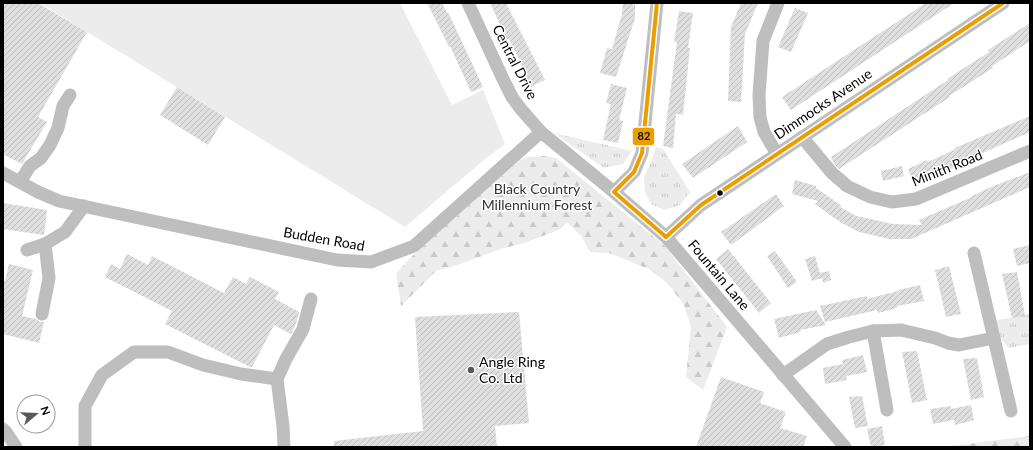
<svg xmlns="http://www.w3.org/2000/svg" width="1033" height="450" viewBox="0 0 1033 450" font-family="Lato,sans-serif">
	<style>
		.grass { fill: url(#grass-tufts) }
		.forest { fill: url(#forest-firs) }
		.park { fill: #ececec }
		.building { fill: url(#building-hatch) }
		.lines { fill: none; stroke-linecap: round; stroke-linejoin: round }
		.minor { stroke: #bebebe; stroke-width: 13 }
		.bus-1-casing { stroke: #fff; stroke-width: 7 }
		.bus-1 { stroke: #eb9e00; stroke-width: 4 }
		.bus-dot { fill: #000; stroke: #fff; stroke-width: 1.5 }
		.poi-dot { fill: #595959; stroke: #fff; stroke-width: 1.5 }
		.labels { text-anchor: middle; stroke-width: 3; stroke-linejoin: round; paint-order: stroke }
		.street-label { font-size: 14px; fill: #000; stroke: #fff }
		.park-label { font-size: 14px; fill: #333; stroke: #fff }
		.poi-label { font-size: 14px; fill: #000; stroke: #fff; text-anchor: start }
		.line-badge { stroke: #fff; stroke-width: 1.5 }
		.pale-badge-label { font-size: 11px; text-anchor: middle; font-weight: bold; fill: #111 }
	</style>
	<defs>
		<pattern id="grass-tufts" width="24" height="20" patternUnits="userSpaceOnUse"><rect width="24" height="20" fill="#ececec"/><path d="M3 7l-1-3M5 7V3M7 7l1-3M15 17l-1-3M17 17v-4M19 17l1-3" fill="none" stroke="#c9c9c9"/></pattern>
		<pattern id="forest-firs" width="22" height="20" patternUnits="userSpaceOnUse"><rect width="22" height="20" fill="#ececec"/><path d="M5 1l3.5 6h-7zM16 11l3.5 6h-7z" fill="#c9c9c9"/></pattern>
		<pattern id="building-hatch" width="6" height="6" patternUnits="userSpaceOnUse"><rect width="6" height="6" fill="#dfdfdf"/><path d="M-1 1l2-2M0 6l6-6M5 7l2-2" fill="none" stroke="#bebebe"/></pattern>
	</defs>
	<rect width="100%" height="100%" fill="#fff"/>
	<g class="grass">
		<path d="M554 133 632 151 623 164 604 168Z"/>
		<path d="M656 147 663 149 690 192 680 205 665 210 651 204 645 192 644 177 651 162Z"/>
		<path d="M1030 314V344L1008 348 993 325V321Z"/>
	</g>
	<g class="forest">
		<path d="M543 156 556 158 665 246 727 327 703 390 686 377 691 326 683 303 666 282 649 269 609 253 590 252 581 236 567 222 561 229 524 243 504 248 457 265 436 271 401 306 396 274 409 259 520 160 528 157Z"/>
		<path d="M1030 436V447H943Z"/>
	</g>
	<path class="park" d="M40 3H400L452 105 483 90 505 144 485 159 405 227Z"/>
	<g class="building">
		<path d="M3 3H38L87 32 38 117 47 122 22 164 3 154Z"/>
		<path d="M427 3H442L447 13 448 12 483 87 471 92 450 46 449 47Z"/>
		<path d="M490 3H506L545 80 530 87 521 68 523 67 509 39H507Z"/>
		<path d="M623 3H635V18L616 77 600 73 607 48 612 49 622 14Z"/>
		<path d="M741 3H758L745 34 741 102 728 101 731 27Z"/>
		<path d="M926 3H954L791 110 782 97Z"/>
		<path d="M795 8 808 13 791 52 778 47Z"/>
		<path d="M679 11 693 13 688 48H690L683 115 676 114 673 148 663 146 677 42H674Z"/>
		<path d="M1030 23V41L992 66 993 68 949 96 950 97 839 169 835 165 831 157 948 80 947 79 989 52 988 50Z"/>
		<path d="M611 84 627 88 619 120 623 121 618 143 603 140 611 104 606 103Z"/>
		<path d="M177 87 225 117 208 145 160 115Z"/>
		<path d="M1030 116V132L958 164 959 166 939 174V172L914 184 908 169 927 160 928 162 956 149 955 148Z"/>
		<path d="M738 126 747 142 693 178 682 164Z"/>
		<path d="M902 166 904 176 883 181 881 171Z"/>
		<path d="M1030 172V187L911 239H889L859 232 840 222 815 204 818 201 792 194 795 180 816 186V188L842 206 840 207 856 216 893 224 922 225 919 220 972 197V196L991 187Z"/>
		<path d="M776 194 784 206 731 245 721 232Z"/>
		<path d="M3 203 47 210 44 235 3 229Z"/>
		<path d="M1030 245V263L1017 266 1013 249Z"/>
		<path d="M728 249 771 303 759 313 716 259Z"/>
		<path d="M775 251 797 282 788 288 767 256Z"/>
		<path d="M127 254 148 265 152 256 224 293 233 277 246 284 250 277 279 292 275 299 299 312 296 324 291 334 274 325 252 367H250L165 324 172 311 105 277 111 264 120 269Z"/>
		<path d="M815 256 820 273 829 271 831 280 823 283 822 278 812 281 805 259Z"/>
		<path d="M9 264 33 270 22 316 36 319 40 322H44L39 343 3 334V281H5Z"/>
		<path d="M949 266 961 314 946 317 935 270Z"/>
		<path d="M1017 272 1025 316 1012 318 1002 274Z"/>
		<path d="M920 285 924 301 897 306V308L878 313 877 310 825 322 820 306 867 296V299L898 291V290Z"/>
		<path d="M816 310 826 325 800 330 801 332 779 338 774 319Z"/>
		<path d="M519 312 529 423 495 426 497 447H334V441L423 431 415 317Z"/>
		<path d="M917 351 927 400 912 403 902 352Z"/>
		<path d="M863 355 867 372 846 376 847 380 825 384 823 368 843 364 842 360Z"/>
		<path d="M977 358 984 397 971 400 963 359Z"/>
		<path d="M721 377 764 392 760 403 786 412 780 428 807 436 803 447H696Z"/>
		<path d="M862 396 868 426 855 428 849 397Z"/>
		<path d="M971 405 974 420 955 425 954 420 933 424 930 409 951 406V409Z"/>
		<path d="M882 426 885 445 871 447 867 429Z"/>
	</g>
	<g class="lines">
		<g class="minor">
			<path d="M468 3 502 77 512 97 520 108 541 132 614 192"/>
			<path d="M657 3 642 153 634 172 614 192 666 237 845 447"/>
			<path d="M802 137 832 173 847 186 870 197 892 202 916 199 1030 151"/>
			<path d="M777 154 764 132 760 117 759 95 763 41 778 3"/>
			<path d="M3 173 38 192 59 201 337 260 371 262 414 246 541 132"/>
			<path d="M20 182 30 166 41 158 50 145 58 128 63 106 70 95"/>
			<path d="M666 237 701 205 1003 3"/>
			<path d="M27 250 45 244 65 232 84 206"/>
			<path d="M974 253 1011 411"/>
			<path d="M42 314 49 278 45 244"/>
			<path d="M873 331 887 410"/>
			<path d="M783 375 827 344 849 337 873 331 901 330 935 338 948 343 959 345 994 338"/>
			<path d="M3 429 6 432 16 447"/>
			<path d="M85 447V406L102 375 134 352H168L203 365 241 374 277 379"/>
			<path d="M284 447 283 426 277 379 286 359 303 329 311 299"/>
		</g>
		<g class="bus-1-casing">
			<g id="bus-1">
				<path d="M657 3 642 153 634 172 614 192 666 237"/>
				<path d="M666 237 701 205 1003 3"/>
			</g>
		</g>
		<use href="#bus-1" class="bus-1"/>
	</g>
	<circle class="bus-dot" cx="720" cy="193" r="3.5"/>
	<circle class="poi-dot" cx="471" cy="370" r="4"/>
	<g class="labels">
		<g class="street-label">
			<text transform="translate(515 62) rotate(63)" y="5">Central Drive</text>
			<text transform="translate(823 104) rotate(-34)" y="5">Dimmocks Avenue</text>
			<text transform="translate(947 168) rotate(-22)" y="5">Minith Road</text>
			<text transform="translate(324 239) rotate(10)" y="5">Budden Road</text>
			<text transform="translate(719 275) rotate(50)" y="5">Fountain Lane</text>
		</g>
		<g class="park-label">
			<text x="537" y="194">Black Country<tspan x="537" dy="16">Millennium Forest</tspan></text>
		</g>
		<g class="poi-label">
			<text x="479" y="367">Angle Ring<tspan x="479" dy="16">Co. Ltd</tspan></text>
		</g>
	</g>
	<rect class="line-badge" x="632" y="127" width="23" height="19" rx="4" fill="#eb9e00"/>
	<g class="pale-badge-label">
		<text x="644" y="140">82</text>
	</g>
	<rect width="1033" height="450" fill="none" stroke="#000000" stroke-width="8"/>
	<g transform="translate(36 414) rotate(71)"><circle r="19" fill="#ffffff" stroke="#999999"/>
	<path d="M0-3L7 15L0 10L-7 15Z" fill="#595959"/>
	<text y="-6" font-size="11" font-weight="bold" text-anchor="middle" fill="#000000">N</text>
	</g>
</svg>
